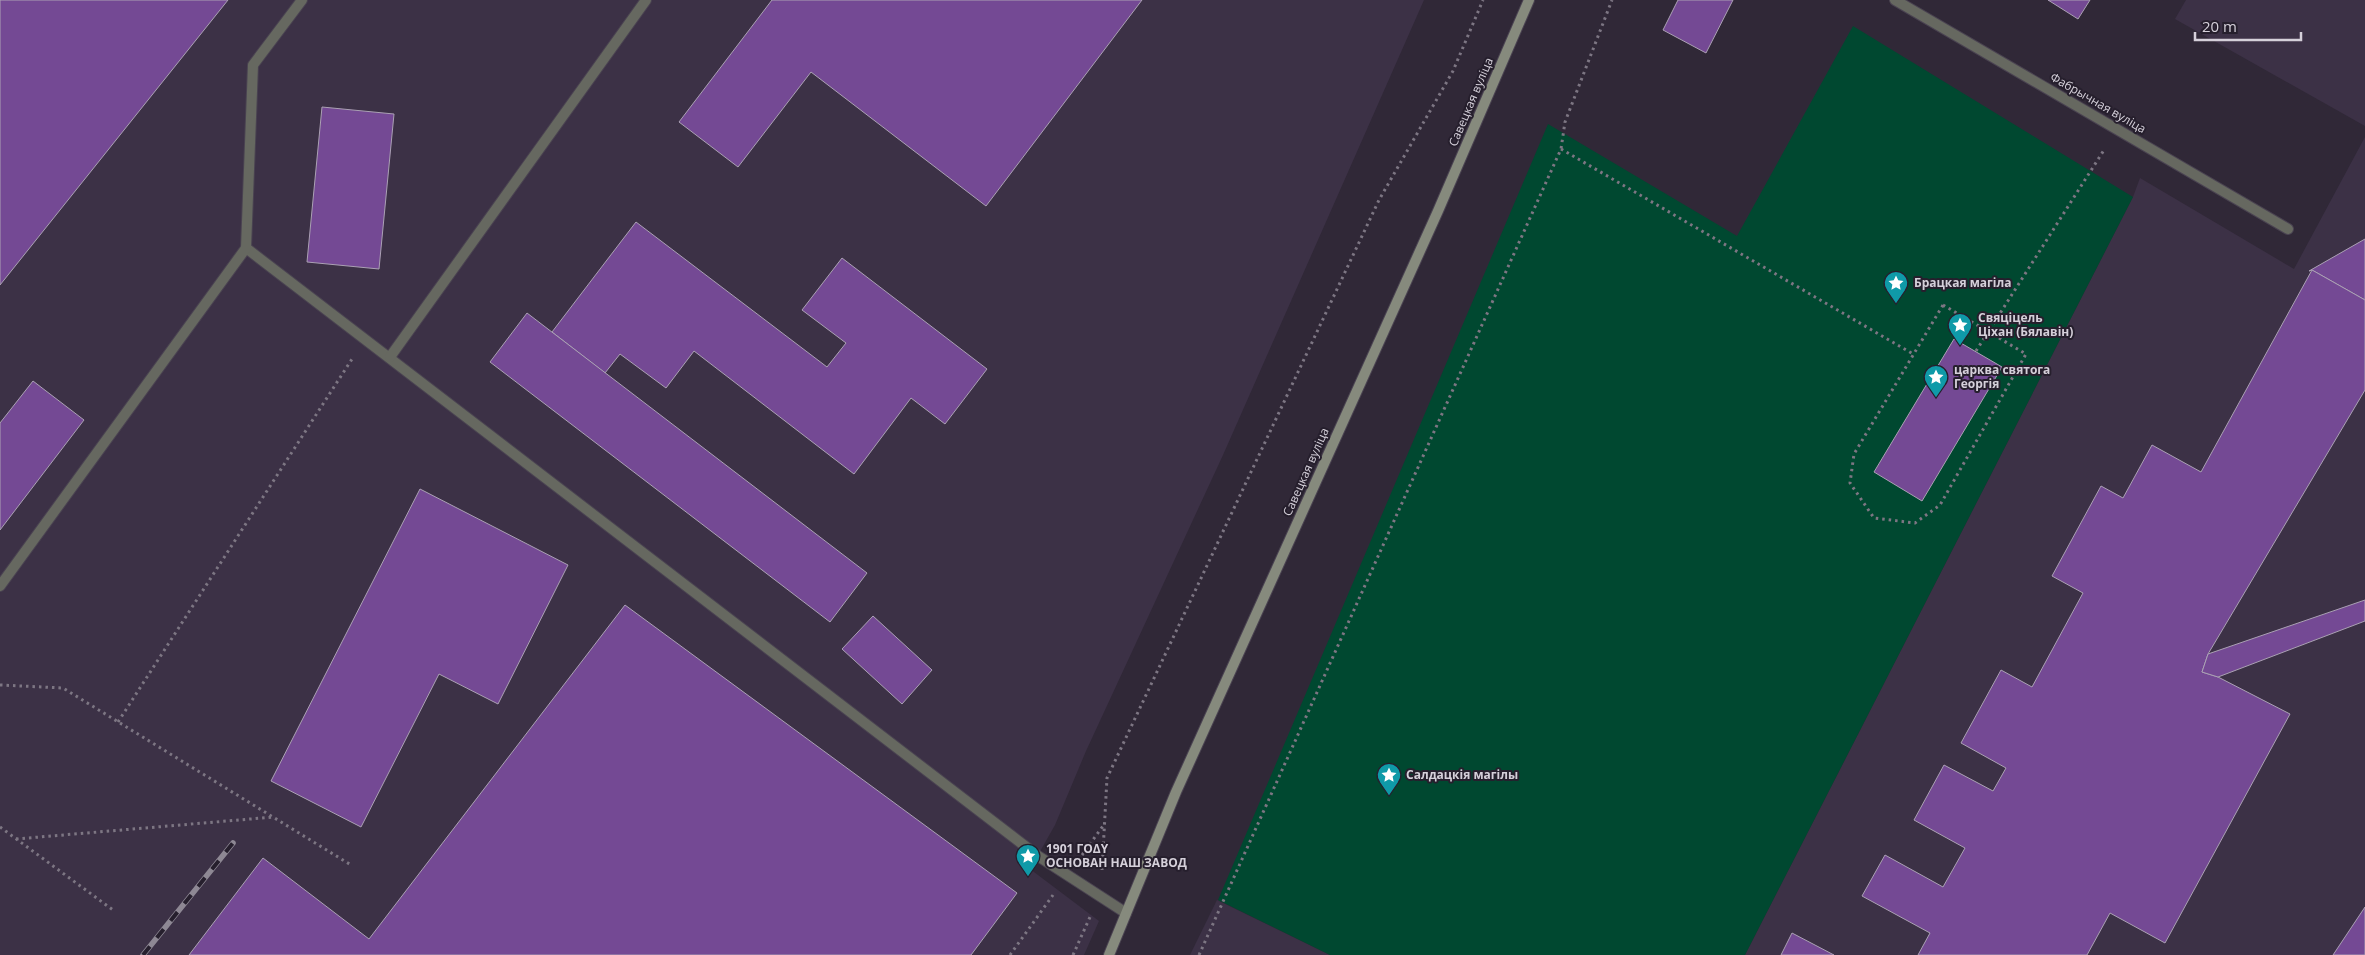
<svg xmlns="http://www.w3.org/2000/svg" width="2365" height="955" viewBox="0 0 2365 955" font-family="'Open Sans',sans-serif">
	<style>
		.built { fill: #3c3146 }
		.green { fill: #004830 }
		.building { fill: #744994; stroke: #aba1b4 }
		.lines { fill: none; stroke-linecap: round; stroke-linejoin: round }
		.service-casing { stroke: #4a4351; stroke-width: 12 }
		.minor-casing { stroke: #4a4351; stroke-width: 12 }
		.secondary-casing { stroke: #4a4351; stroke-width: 12 }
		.path { stroke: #7d7683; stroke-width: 3; stroke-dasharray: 2.5 4; stroke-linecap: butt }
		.service { stroke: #666860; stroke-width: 10 }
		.minor { stroke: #666860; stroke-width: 10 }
		.secondary { stroke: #868a7d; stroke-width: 10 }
		.rail-casing { stroke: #8e8894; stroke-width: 5.5 }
		.rail { stroke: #261f2d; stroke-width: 4; stroke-dasharray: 11; stroke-linecap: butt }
		.labels { text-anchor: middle; stroke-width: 4; stroke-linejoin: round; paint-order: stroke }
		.street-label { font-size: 12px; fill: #d5d0da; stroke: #261f2d }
		.poi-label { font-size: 12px; font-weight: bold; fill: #d5d0da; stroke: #261f2d; text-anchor: start }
	</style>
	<rect width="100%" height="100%" fill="#302837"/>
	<g class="built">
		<path d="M0 0H1424L1223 455 1086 751 1055 825 1030 869 1099 921 1084 955H0Z"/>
		<path d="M2186 0H2365V126L2175 19Z"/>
		<path d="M2365 137V955H1745L2133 197 2140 178 2294 269Z"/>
		<path d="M1217 900 1330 955H1190Z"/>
	</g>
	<path class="green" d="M1853 26 2133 197 1745 955H1330L1218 900 1548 124 1737 236Z"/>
	<g class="building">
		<path d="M0 0H228L0 285Z"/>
		<path d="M772 0H1142L986 206 811 72 738 167 679 122Z"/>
		<path d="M1678 0H1733L1706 53 1663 30Z"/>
		<path d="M2048 0H2090L2078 19Z"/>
		<path d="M322 107 394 114 379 269 307 262Z"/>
		<path d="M636 222 827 367 846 343 802 310 842 258 987 369 945 424 911 398 854 474 694 351 666 388 620 354 605 373 552 332Z"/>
		<path d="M2365 239V300L2312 270 2309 271Z"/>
		<path d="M2312 270 2365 300V390L2208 654 2202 672 2218 677 2290 714 2165 943 2110 913 2087 955H1918L1930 933 1862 896 1885 855 1943 887 1965 848 1914 820 1944 765 1993 791 2006 768 1961 743 2001 670 2032 687 2083 593 2052 576 2101 486 2123 498 2152 445 2201 472Z"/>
		<path d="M527 313 867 573 830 622 490 362Z"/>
		<path d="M1954 339 2002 367 1922 501 1874 472Z"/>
		<path d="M33 381 84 420 0 530V423Z"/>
		<path d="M420 489 568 565 498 704 439 674 361 827 271 781Z"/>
		<path d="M2365 600V621L2218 677 2202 672 2208 654Z"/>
		<path d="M625 605 1017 893 971 955H189L263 858 369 939Z"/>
		<path d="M873 616 932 670 902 704 842 649Z"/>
		<path d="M2365 907V955H2333Z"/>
		<path d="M1792 933 1834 955H1781Z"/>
	</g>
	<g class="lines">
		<g class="service-casing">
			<g id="service">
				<path d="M246 248 1038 856 1126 913"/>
				<path d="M390 357 646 0"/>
				<path d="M0 586 246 248 253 65 302 0"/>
			</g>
		</g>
		<g class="minor-casing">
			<path id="minor" d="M1895 0 2288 229"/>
		</g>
		<g class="secondary-casing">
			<path id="secondary" d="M1109 955 1176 792 1438 211 1529 0"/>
		</g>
		<g class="path">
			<path d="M1561 149 1913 354"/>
			<path d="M1943 305 2026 354 1940 505 1915 523 1874 518 1850 483 1854 454Z"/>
			<path d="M1976 351 2104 150"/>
			<path d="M0 685 63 688 351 865"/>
			<path d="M118 722 352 359"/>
			<path d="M0 827 113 910"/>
			<path d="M16 839 274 817"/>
			<path d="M1082 855 1103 826"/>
			<path d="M1102 870 1107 778 1379 200 1453 71 1483 0"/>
			<path d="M1010 955 1053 895"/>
			<path d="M1073 955 1090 917"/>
			<path d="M1199 955 1561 149 1565 122 1612 0"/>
		</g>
		<use href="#service" class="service"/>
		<use href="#minor" class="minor"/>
		<use href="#secondary" class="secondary"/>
		<g class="rail-casing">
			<path id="rail" d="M143 955 233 843"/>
		</g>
		<use href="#rail" class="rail"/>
	</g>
	<defs>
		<g id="sight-pin" transform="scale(1.25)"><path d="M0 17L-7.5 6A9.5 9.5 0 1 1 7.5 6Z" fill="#0f9aa8" stroke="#261f2d"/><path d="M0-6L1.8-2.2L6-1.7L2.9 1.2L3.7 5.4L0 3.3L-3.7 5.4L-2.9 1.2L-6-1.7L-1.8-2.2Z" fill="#fff"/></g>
	</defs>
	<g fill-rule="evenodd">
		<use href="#sight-pin" x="1896" y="283"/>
		<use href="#sight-pin" x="1960" y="325"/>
		<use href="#sight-pin" x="1936" y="377"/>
		<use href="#sight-pin" x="1389" y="775"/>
		<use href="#sight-pin" x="1028" y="856"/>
	</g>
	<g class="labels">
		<g class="street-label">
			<text transform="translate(1471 102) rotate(-67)" y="4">Савецкая вуліца</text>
			<text transform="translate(2098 103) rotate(30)" y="4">Фабрычная вуліца</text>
			<text transform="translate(1306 472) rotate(-66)" y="4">Савецкая вуліца</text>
		</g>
		<g class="poi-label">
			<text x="1914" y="287">Брацкая магіла</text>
			<text x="1978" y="322">Свяціцель<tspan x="1978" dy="14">Ціхан (Бялавін)</tspan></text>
			<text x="1954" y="374">царква святога<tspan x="1954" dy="14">Георгія</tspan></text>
			<text x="1406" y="779">Салдацкія магілы</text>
			<text x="1046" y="853">1901 ΓΟΔΥ<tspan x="1046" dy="14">ОСНОВАН НАШ ЗАВОД</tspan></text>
		</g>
	</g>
	<path d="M2195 32v8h106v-8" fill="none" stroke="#d5d0da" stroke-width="2.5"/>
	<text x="2202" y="32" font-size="15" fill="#d5d0da" stroke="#261f2d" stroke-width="4" paint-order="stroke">20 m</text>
</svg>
